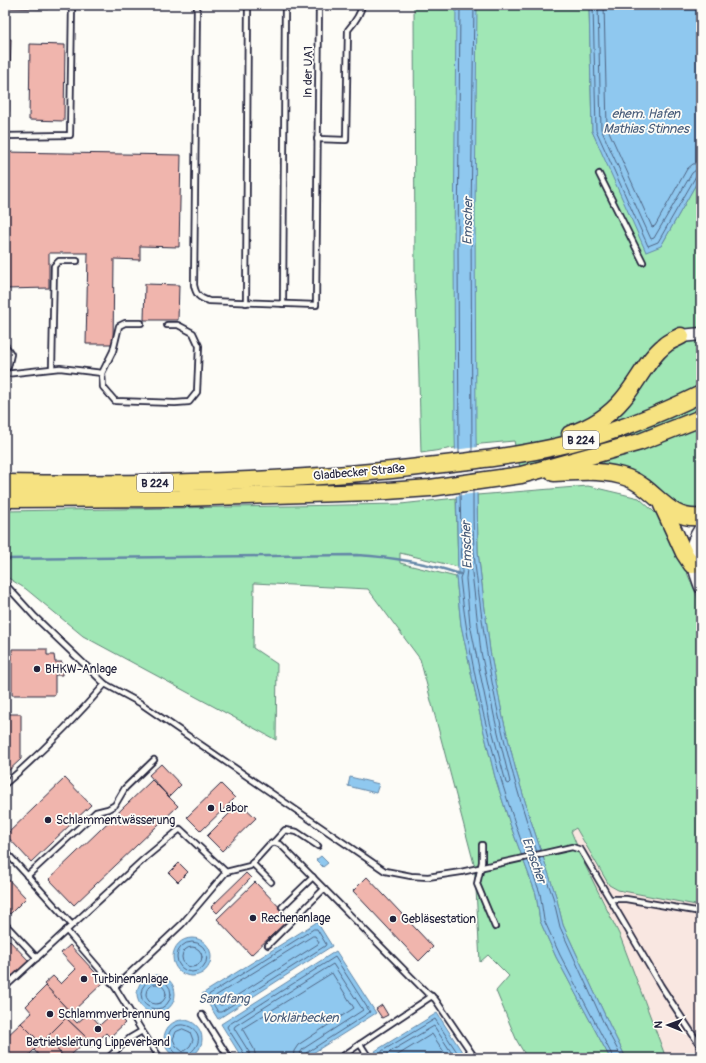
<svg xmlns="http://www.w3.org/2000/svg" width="706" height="1063" viewBox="0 0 706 1063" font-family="Pangolin,sans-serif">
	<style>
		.built { fill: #f9e7e1 }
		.green { fill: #a0e7b5; stroke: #618478 }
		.water { fill: #8fc8ef; stroke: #6386a7 }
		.pier { fill: #fdfcf7 }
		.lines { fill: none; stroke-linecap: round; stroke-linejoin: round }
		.shore { stroke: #4e6483; stroke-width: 1 }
		.stream { stroke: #6386a7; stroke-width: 2.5 }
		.building { fill: #f0b5ad; stroke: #22223b }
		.lane-casing { stroke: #22223b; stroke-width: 8 }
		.secondary-casing { stroke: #22223b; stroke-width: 15 }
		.highway-casing { stroke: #22223b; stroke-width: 19 }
		.lane { stroke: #fdfcf7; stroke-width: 4.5 }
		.secondary { stroke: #fdfcf7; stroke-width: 12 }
		.highway { stroke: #f6e281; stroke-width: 16 }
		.poi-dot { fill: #22223b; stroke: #fdfcf7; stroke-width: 1.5 }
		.labels { text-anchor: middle; stroke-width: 3.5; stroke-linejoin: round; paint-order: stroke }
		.shield { fill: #fdfcf7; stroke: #646373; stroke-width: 1 }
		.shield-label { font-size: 11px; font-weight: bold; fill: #22223b }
		.street-label { font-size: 12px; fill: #22223b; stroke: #fdfcf7 }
		.poi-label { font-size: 12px; fill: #22223b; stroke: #fdfcf7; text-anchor: start }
		.water-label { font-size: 13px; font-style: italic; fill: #485c7a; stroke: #fdfcf7 }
	</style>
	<rect width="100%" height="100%" fill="#fdfcf7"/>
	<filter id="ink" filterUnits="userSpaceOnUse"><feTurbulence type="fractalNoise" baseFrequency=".025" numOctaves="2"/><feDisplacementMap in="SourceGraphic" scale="8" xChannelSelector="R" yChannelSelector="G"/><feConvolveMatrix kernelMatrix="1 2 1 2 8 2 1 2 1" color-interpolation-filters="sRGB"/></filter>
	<g filter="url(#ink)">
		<path class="built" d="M576 828 609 885 618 890 701 906V1058H666L620 936 584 863 571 831Z"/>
		<g class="green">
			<path d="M414 5H589L592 131 604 157 661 246 701 175V511L682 507 628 469 593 464 521 472 514 441 481 444 421 453 418 344 415 282Z"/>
			<path d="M588 486 639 498 665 522 701 605V906L618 890 609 885 576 828 571 831 584 863 620 936 666 1058H626L610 1026 563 925 556 896 530 818 516 771 503 718 490 651 478 552 477 495Z"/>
			<path d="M456 498 458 567 400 553V563L456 577 461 625 482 724 495 777 510 824 536 894 540 921 556 957 610 1058H527L517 1041 496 991 509 976 488 955 480 962 476 889 474 864 420 659 368 589 254 583 253 648 277 664 276 740 83 636 26 589 5 576V511L401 504Z"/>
		</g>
		<g class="water">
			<path d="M456 5H477L475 215 476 434 478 552 490 651 503 718 516 771 530 818 556 896 563 925 610 1026 626 1058H610L556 957 540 921 536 894 510 824 495 777 482 724 461 625 456 577 458 573 455 433 454 252Z"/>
			<path d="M589 5H701V175L661 246 646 252 592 131Z"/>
			<path d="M350 777 379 784 376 793 348 786Z"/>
			<path d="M321 856 328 863 323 867 316 860Z"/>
			<path d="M317 922 332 946 218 1019 202 994Z"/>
			<circle cx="192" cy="957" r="19"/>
			<path d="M336 951 376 1013 305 1058H242L221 1024Z"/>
			<circle cx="156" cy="994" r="19"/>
			<path d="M437 1013 466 1058H379L375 1051Z"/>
			<circle cx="183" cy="1039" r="19"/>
		</g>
		<path class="pier" d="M478 447 479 493 454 496 453 450Z"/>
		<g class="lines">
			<g class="shore">
				<path d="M593 5 596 130 648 246 658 242 696 176 701 174"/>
				<path d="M598 5 601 129 651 239 654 238 692 173 696 170 701 169"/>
				<path d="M604 5 607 127 652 227 655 226 687 169 693 164 701 163"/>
				<path d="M472 452 471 215 474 5"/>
				<path d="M459 453 458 252 460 5"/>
				<path d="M473 491C473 511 473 532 474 552 475 569 478 586 480 603 490 688 509 771 537 852"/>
				<path d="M460 493 462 573 460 578C470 672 493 765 526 854"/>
				<path d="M468 562 471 564 481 652 495 720 510 782 508 784 506 783 504 775 490 722 470 624 466 579Z"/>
				<path d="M539 858 553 897 560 927 606 1028 622 1058"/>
				<path d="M528 860 540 893 544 920 560 955 612 1055 613 1058"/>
				<path d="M314 929H317L326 944 325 946 221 1012H218L209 997V995Z"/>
				<path d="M313 936H315L319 942 318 944 222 1005H220L216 998V996Z"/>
				<circle cx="192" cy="957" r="15"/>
				<circle cx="192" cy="957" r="10"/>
				<circle cx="156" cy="994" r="15"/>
				<circle cx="156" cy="994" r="10"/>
				<path d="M183 1029 190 1032 193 1040 190 1046 183 1052 176 1046 173 1039 176 1032Z"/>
				<path d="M178 1058C177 1051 168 1048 168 1040 168 1010 219 1030 189 1054L188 1058"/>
				<path d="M245 1058V1055L227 1027 228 1025 335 957 370 1012 306 1053 304 1058"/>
				<path d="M250 1058 249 1052 234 1028 235 1026 333 964 363 1010 303 1049 300 1053 299 1058"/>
				<path d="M256 1058 254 1049 243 1030V1028L332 973 354 1008 298 1045 294 1051 293 1058"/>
				<path d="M382 1058V1051L435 1019 461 1058"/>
				<path d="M387 1058 388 1053 434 1026 455 1058"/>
				<path d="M393 1058 432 1034 448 1058"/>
			</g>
			<path class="stream" d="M5 559 357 555C392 557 427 563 460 574"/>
		</g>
		<g class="building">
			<path d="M5 5H48V9L5 8Z"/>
			<path d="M5 39H11L9 112H5Z"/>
			<path d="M30 44 65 45 64 121 29 120Z"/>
			<path d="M5 152 181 155 179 247 140 246V260L114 259 113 344H86L88 253H49V288L5 289Z"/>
			<path d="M145 284 179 285 178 320H144Z"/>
			<path d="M5 649H8V714H21V759L5 774Z"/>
			<path d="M12 649H47V655H54L55 662H62V675H55V695H12Z"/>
			<path d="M161 764 181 785 169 797 149 775Z"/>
			<path d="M65 778 91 805 31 862 6 835Z"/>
			<path d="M152 780 178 806 74 905 49 879Z"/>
			<path d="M221 784 235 798 201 831 187 817Z"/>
			<path d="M240 803 256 818 222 851 207 836Z"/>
			<path d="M179 863 188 872 178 882 169 873Z"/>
			<path d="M246 873 251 878 217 913 211 907Z"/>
			<path d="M5 876 26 898 10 914 5 909Z"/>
			<path d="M367 877 433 947 419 961 353 891Z"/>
			<path d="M255 882 290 918 251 955 217 919Z"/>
			<path d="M5 936 30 962 13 977 5 968Z"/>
			<path d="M70 945 104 982 71 1013 44 984 53 976 61 984 76 969 61 953Z"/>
			<path d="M46 986 71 1013 41 1043 21 1023 32 1013 26 1006Z"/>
			<path d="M382 1005 388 1015 382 1018 376 1009Z"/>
			<path d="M114 1012 125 1023 110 1037 106 1033 91 1047 85 1042 88 1039 66 1018 69 1015 77 1023 89 1013 100 1025Z"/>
			<path d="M66 1018 88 1039 68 1058H65L46 1038Z"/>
			<path d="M21 1023 41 1043 26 1058H5V1038Z"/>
			<path d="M46 1038 65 1058H41L34 1050Z"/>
		</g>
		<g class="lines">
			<g class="lane-casing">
				<g id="lane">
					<path d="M197 5 194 285C196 295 199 298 209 301L316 305 319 5"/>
					<path d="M5 136 70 135 72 5"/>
					<path d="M317 139 346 140 348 30C354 23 361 14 362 5"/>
					<path d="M599 174 643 262"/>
					<path d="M246 303 248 5"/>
					<path d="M283 304 285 5"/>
					<path d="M5 345 11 354 8 367 5 370"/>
					<path d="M52 368 54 266 59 261H77"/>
					<path d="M102 373 113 351 119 326 125 323H141"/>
					<path d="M5 374 60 368 102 373 103 387 115 401 175 403 189 402 197 392 199 346 193 333 178 325H167"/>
					<path d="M5 584 35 617 105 684"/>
					<path d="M5 784C41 753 74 720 105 684L140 703 385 871 411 876 428 877 461 872 572 847 581 850 661 986 701 1047"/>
					<path d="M274 842 285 830 297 832 318 846"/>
					<path d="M482 845V862L477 884 495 927"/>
					<path d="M5 851 72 925"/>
					<path d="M252 863 271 882"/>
					<path d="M27 876 96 812 108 809 115 805 125 788 154 760"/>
					<path d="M611 899H626L701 912"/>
					<path d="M282 907 313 877"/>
					<path d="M5 924 37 958"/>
					<path d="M66 930 115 987 142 1031 130 1038 108 1058"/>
					<path d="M268 945 324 889"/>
					<path d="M5 987 145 858 180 829 226 872 250 866 269 845 274 842 281 845 427 993 435 999 475 1058"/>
					<path d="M115 987 182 924 226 872"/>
					<path d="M202 1015 229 1058"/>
					<path d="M142 1031 160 1058"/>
					<path d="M360 1044 432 996"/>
					<path d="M340 1058 360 1044 369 1058"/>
				</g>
			</g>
			<g class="secondary-casing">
				<g id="secondary">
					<path d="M681 336 701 334"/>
					<path d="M701 528C686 549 693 565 701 587"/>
				</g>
			</g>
			<g class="highway-casing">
				<g id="highway">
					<path d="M570 434C591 427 609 416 623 399 638 382 647 359 665 345 669 341 676 339 681 336"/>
					<path d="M554 473C578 472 605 469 628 478 657 489 667 521 701 517"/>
					<path d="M5 483C134 485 264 483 392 470 451 463 511 458 568 444 615 432 658 415 701 394"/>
					<path d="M5 499 180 498 373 492 430 488 521 475 547 468 640 442 701 418"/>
					<path d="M662 505 684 553 692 565"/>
				</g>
			</g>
			<use href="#lane" class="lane"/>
			<use href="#secondary" class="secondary"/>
			<use href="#highway" class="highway"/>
		</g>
	</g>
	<g class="poi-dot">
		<circle cx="37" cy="669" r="4"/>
		<circle cx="211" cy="808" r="4"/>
		<circle cx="48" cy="820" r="4"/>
		<circle cx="253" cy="918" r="4"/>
		<circle cx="393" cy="919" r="4"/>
		<circle cx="84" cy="979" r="4"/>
		<circle cx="50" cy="1014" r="4"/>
		<circle cx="98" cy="1029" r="4"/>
	</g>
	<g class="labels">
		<g class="shield">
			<rect x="563" y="431" width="36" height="18" rx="3"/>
			<rect x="137" y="474" width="36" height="18" rx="3"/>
		</g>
		<g class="shield-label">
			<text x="581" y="444">B 224</text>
			<text x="155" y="487">B 224</text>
		</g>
		<g class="street-label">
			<text transform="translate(308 72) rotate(-89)" y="4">In der UA1</text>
			<text transform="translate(359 472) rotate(-5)" y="4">Gladbecker Straße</text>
		</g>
		<g class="poi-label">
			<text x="45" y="673">BHKW-Anlage</text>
			<text x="219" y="812">Labor</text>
			<text x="56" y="824">Schlammentwässerung</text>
			<text x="261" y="922">Rechenanlage</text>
			<text x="401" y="923">Gebläsestation</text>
			<text x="92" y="983">Turbinenanlage</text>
			<text x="58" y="1018">Schlammverbrennung</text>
			<text x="98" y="1046" text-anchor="middle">Betriebsleitung Lippeverband</text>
		</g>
		<g class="water-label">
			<text x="646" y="118">ehem. Hafen<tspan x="646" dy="15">Mathias Stinnes</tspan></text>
			<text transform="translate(467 221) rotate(-89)" y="5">Emscher</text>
			<text transform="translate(466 545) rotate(-92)" y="5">Emscher</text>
			<text transform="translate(535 860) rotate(70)" y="5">Emscher</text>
			<text x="224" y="1003">Sandfang</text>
			<text x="300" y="1022">Vorklärbecken</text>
		</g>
	</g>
	<rect width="706" height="1063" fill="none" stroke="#fdfcf7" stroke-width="20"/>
	<rect x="10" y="10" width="686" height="1043" fill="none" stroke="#22223b" stroke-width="1.5" filter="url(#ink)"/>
	<g transform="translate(668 1025) rotate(271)" stroke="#fdfcf7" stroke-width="3" paint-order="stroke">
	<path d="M0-3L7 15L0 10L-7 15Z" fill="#22223b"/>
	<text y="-6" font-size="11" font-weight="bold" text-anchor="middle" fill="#22223b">N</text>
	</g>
</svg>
